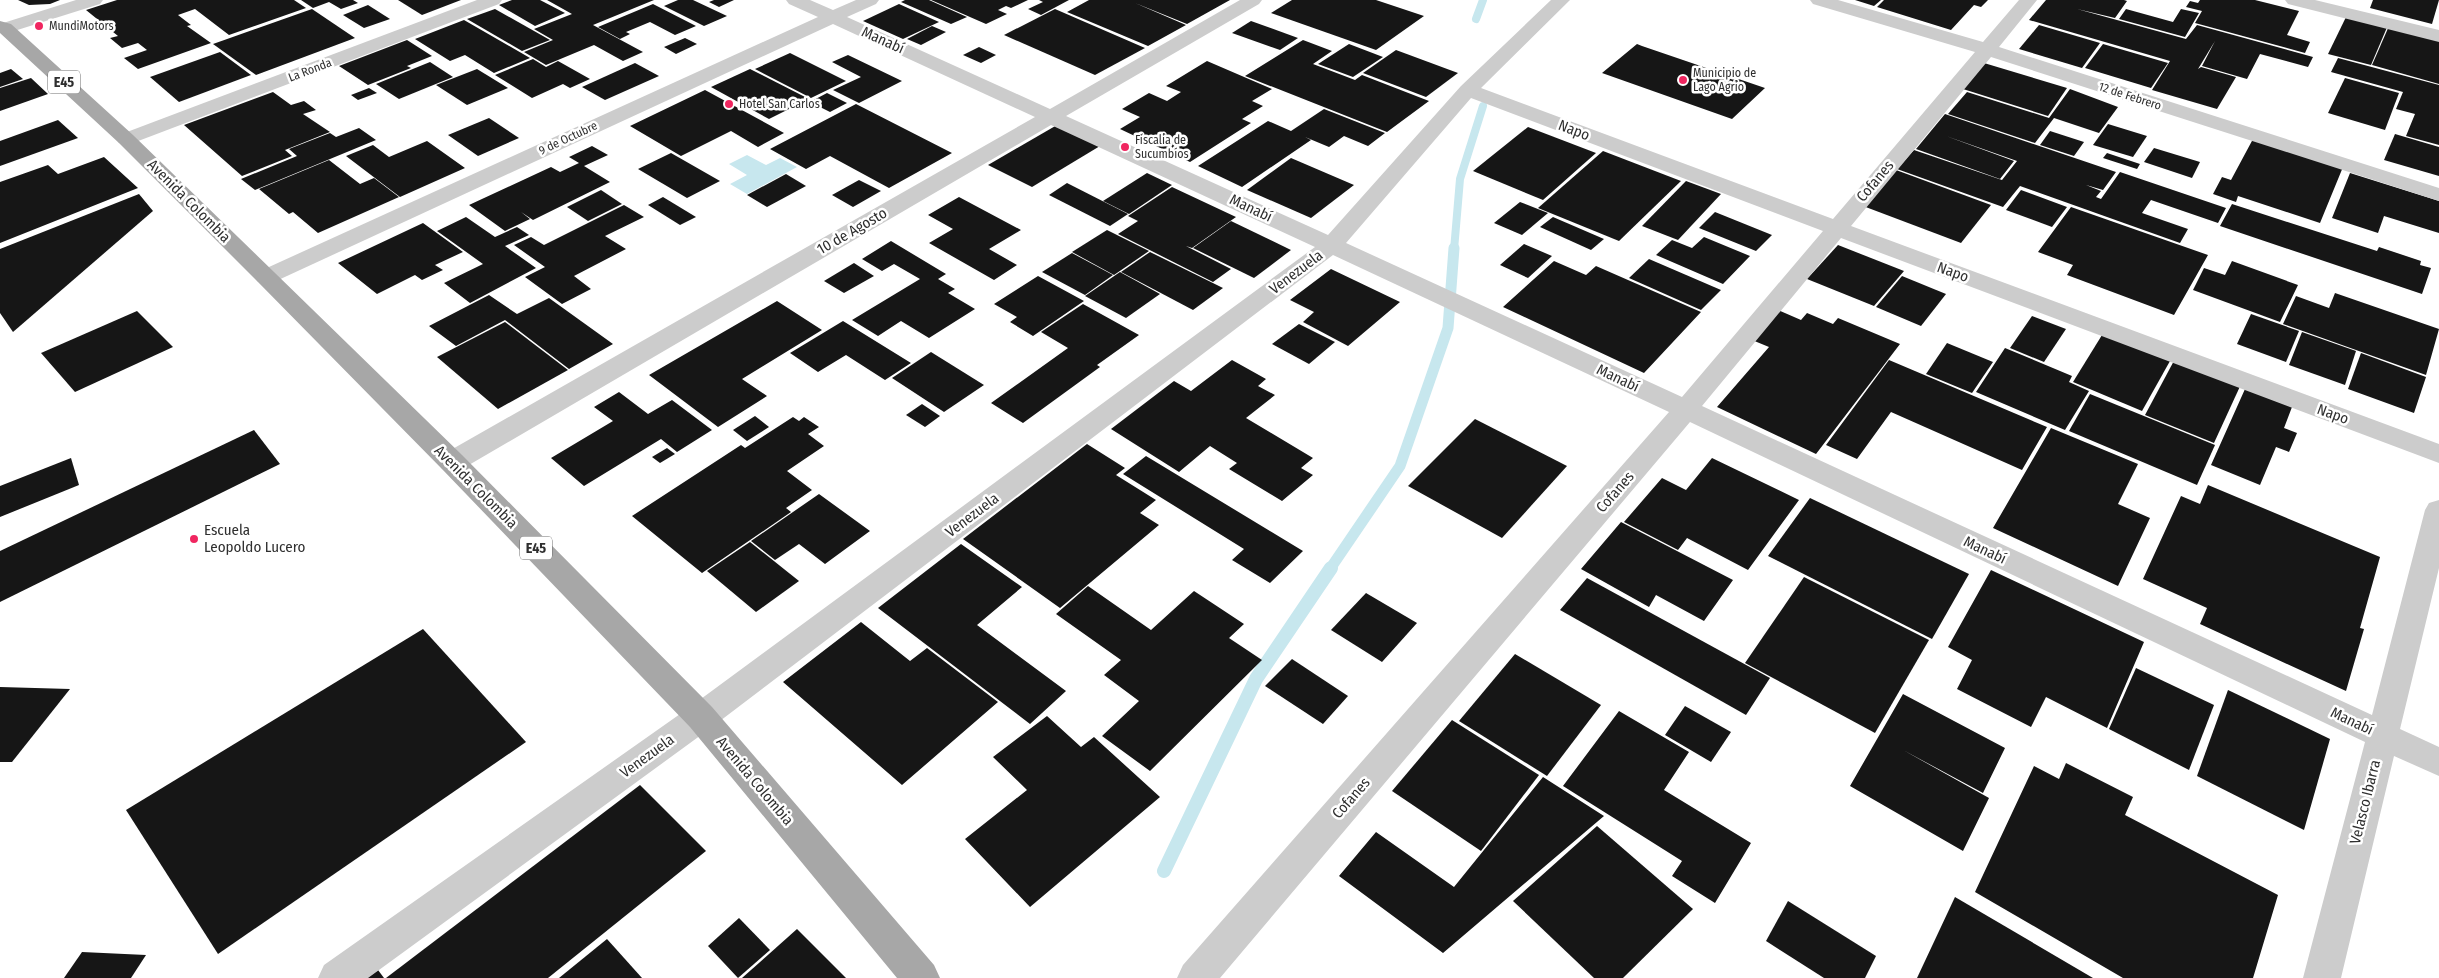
<svg xmlns="http://www.w3.org/2000/svg" width="2439" height="978" viewBox="0 0 2439 978" font-family="'Fira Sans Condensed',sans-serif">
	<style>
		.water { fill: #c7e7ee }
		.lines { fill: none; stroke-linecap: round; stroke-linejoin: round }
		.stream-far2 { stroke: #c7e7ee; stroke-width: 8 }
		.stream-far1 { stroke: #c7e7ee; stroke-width: 11 }
		.stream { stroke: #c7e7ee; stroke-width: 14 }
		.building { fill: #161616 }
		.street { fill: #ccc; fill-rule: evenodd }
		.primary { fill: #a7a7a7; fill-rule: evenodd }
		.poi-dot { fill: #f02660; stroke: #fff; stroke-width: 2 }
		.labels { text-anchor: middle; stroke-width: 5; stroke-linejoin: round; paint-order: stroke }
		.far-poi-label { font-size: 12px; fill: #2f2f2f; stroke: #fff; text-anchor: start }
		.far-street-label { font-size: 12px; fill: #2f2f2f; stroke: #fff }
		.shield { fill: #fff; stroke: #6d6d6d; stroke-width: 1 }
		.shield-label { font-size: 14px; font-weight: bold; fill: #2f2f2f }
		.street-label { font-size: 15px; fill: #2f2f2f; stroke: #fff }
		.poi-label { font-size: 15px; fill: #2f2f2f; stroke: #fff; text-anchor: start }
	</style>
	<rect width="100%" height="100%" fill="#fff"/>
	<path class="water" d="M747 155 766 165 780 158 797 167 747 194 730 184 747 175 729 164Z"/>
	<g class="lines">
		<g class="stream-far2">
			<path d="M1476 19 1483 0"/>
			<path d="M1454 250 1460 179 1483 106"/>
		</g>
		<path class="stream-far1" d="M1330 569 1400 466 1448 328 1454 248"/>
		<path class="stream" d="M1164 871 1256 679 1331 568"/>
	</g>
	<g class="building">
		<path d="M18 0H60L50 4 29 5Z"/>
		<path d="M117 0H294L306 8 229 35 195 9 178 15 191 25 187 26 211 43 138 69 124 58 147 50 138 43 122 48 110 38 118 36 86 10Z"/>
		<path d="M301 0H353L358 3 341 9 329 2 313 8Z"/>
		<path d="M398 0H461L422 15Z"/>
		<path d="M512 0H540L565 13 535 26 499 5Z"/>
		<path d="M547 0H654L593 25 643 52 623 61 594 45 546 65 524 52 553 40 534 29 572 14Z"/>
		<path d="M678 0H693L727 16 704 26 664 6Z"/>
		<path d="M714 0H734L719 7 709 2Z"/>
		<path d="M905 0H929L967 17 951 24 901 2Z"/>
		<path d="M931 0H1028L1011 8 1006 6 998 10 1007 14 986 24Z"/>
		<path d="M1039 0H1069L1041 15 1028 9 1043 2Z"/>
		<path d="M1089 0H1230L1187 24 1135 3 1186 25 1148 46 1067 12Z"/>
		<path d="M1292 0H1376L1424 16 1376 50 1271 13Z"/>
		<path d="M1855 0H1881L1874 6Z"/>
		<path d="M1884 0H1988L1981 7 1974 5 1951 30 1877 7Z"/>
		<path d="M2046 0H2124L2127 1 2115 18 2077 9 2186 39 2197 25 2313 57 2308 67 2260 54 2247 79 2202 66 2215 41 2198 69 2201 67 2236 77 2217 109 2152 90 2170 61 2029 20Z"/>
		<path d="M2200 0H2255L2299 11 2287 35 2310 42 2305 53 2195 23 2202 11 2186 7 2190 1 2198 3Z"/>
		<path d="M2373 0H2439L2432 24 2370 8Z"/>
		<path d="M653 4 696 26 675 35 650 22 626 32 630 34 620 39 598 27Z"/>
		<path d="M899 4 939 22 903 39 863 21Z"/>
		<path d="M368 5 390 19 364 28 343 15Z"/>
		<path d="M312 9 355 38 256 75 213 44Z"/>
		<path d="M495 9 550 40 522 51 467 19Z"/>
		<path d="M1055 9 1145 48 1095 75 1004 35Z"/>
		<path d="M2126 9 2173 22 2181 9 2199 13 2185 37 2119 19Z"/>
		<path d="M2347 15 2388 25 2371 65 2328 54Z"/>
		<path d="M464 20 530 58 494 73 465 55 450 61 415 39Z"/>
		<path d="M1251 21 1298 38 1280 50 1232 33Z"/>
		<path d="M2039 25 2100 43 2082 68 2019 49Z"/>
		<path d="M932 26 946 32 921 45 907 39Z"/>
		<path d="M2389 26 2439 40V84L2372 65Z"/>
		<path d="M685 38 697 44 676 54 664 47Z"/>
		<path d="M407 40 432 56 407 66 411 68 368 85 339 66Z"/>
		<path d="M1303 40 1332 51 1313 64 1355 80 1362 75 1429 101 1387 132 1245 76Z"/>
		<path d="M1349 44 1383 57 1353 77 1318 64Z"/>
		<path d="M1637 44 1642 46 1765 88 1732 119 1602 73Z"/>
		<path d="M2103 44 2168 63 2151 88 2085 68Z"/>
		<path d="M979 47 996 55 981 63 963 55Z"/>
		<path d="M1396 50 1458 73 1426 97 1363 73Z"/>
		<path d="M220 52 251 75 179 102 150 77Z"/>
		<path d="M790 53 846 81 811 98 755 69Z"/>
		<path d="M848 55 902 81 859 103 833 90 861 77 832 62Z"/>
		<path d="M2338 58 2439 85V145L2406 136 2415 114 2396 109 2403 92 2331 72Z"/>
		<path d="M533 59 546 67 558 61 590 79 570 88 563 84 532 98 495 75Z"/>
		<path d="M1207 61 1272 89 1252 101 1263 106 1242 119 1251 123 1190 162 1120 129 1140 117 1122 109 1149 93 1167 101 1181 92 1166 86Z"/>
		<path d="M430 62 453 77 399 99 376 84Z"/>
		<path d="M635 63 659 76 605 100 582 87Z"/>
		<path d="M1984 63 2067 88 2048 116 1963 89Z"/>
		<path d="M11 69 23 79 0 87V73Z"/>
		<path d="M477 69 508 88 467 105 436 85Z"/>
		<path d="M750 69 809 99 769 119 711 87Z"/>
		<path d="M31 78 48 94 0 111V88Z"/>
		<path d="M2345 78 2399 93 2385 130 2328 113Z"/>
		<path d="M369 88 377 93 358 100 351 95Z"/>
		<path d="M2070 89 2118 107 2099 133 2054 118 2035 143 1948 114 1967 92 2049 118Z"/>
		<path d="M705 90 784 133 758 147 731 131 681 156 630 126Z"/>
		<path d="M273 92 291 105 304 101 316 110 303 114 330 132 285 150 292 156 242 176 184 125Z"/>
		<path d="M827 93 847 103 830 112 810 102Z"/>
		<path d="M856 104 952 153 889 188 830 156 806 169 770 149Z"/>
		<path d="M1324 109 1385 133 1368 146 1344 136 1329 147 1305 137 1311 140 1242 187 1198 166 1268 121 1291 131Z"/>
		<path d="M1945 114 2116 172 2103 190 2086 185 2101 191 2096 197 2101 199 2120 172 2226 208 2218 223 2151 200 2142 213 2188 229 2180 243 2020 186 2003 207 1897 169 1914 150 2002 180 2017 161 1946 136 2014 161 2000 179 1916 149Z"/>
		<path d="M489 118 519 138 478 156 448 135Z"/>
		<path d="M58 120 78 138 0 166V141Z"/>
		<path d="M2108 124 2147 136 2133 157 2093 145Z"/>
		<path d="M1057 125 1100 146 1032 187 988 165Z"/>
		<path d="M1528 127 1596 153 1543 200 1473 171Z"/>
		<path d="M359 128 376 140 255 190 241 179 297 156 289 149 330 133 336 137Z"/>
		<path d="M2050 131 2084 142 2074 156 2040 145Z"/>
		<path d="M2395 134 2439 147V176L2384 160Z"/>
		<path d="M2253 139 2343 167 2320 223 2238 196 2236 202 2213 194 2222 177 2231 180Z"/>
		<path d="M427 141 465 168 400 197 346 156 373 145 389 157Z"/>
		<path d="M592 146 608 155 584 166 610 182 533 220 521 212 530 219 505 231 469 205 551 167 560 172 579 163 569 157Z"/>
		<path d="M2154 148 2200 162 2192 178 2144 162Z"/>
		<path d="M1603 151 1681 181 1619 241 1538 208Z"/>
		<path d="M671 153 720 181 687 198 638 169Z"/>
		<path d="M2107 153 2140 164 2137 169 2103 158Z"/>
		<path d="M104 157 138 188 0 243V182L48 165 58 174Z"/>
		<path d="M1291 158 1354 185 1311 218 1247 190Z"/>
		<path d="M329 160 360 184 374 178 399 197 318 233 293 212 289 214 259 189Z"/>
		<path d="M1896 170 1991 205 1961 243 1863 206Z"/>
		<path d="M1147 173 1172 185 1129 214 1103 201Z"/>
		<path d="M2350 173 2439 201V233L2384 216 2378 233 2332 218Z"/>
		<path d="M786 174 806 186 767 207 747 195Z"/>
		<path d="M859 180 881 191 853 207 832 195Z"/>
		<path d="M1686 181 1721 194 1678 240 1642 226Z"/>
		<path d="M1067 183 1128 214 1110 226 1049 195Z"/>
		<path d="M1172 187 1236 217 1192 248 1186 246 1231 269 1213 282 1118 234 1138 221 1128 216Z"/>
		<path d="M601 190 622 204 588 221 567 207Z"/>
		<path d="M2021 190 2067 207 2052 227 2006 210Z"/>
		<path d="M139 194 153 211 13 332 0 313V249Z"/>
		<path d="M663 197 696 217 680 225 648 205Z"/>
		<path d="M959 197 1021 230 989 249 1017 265 994 280 929 243 953 229 928 215Z"/>
		<path d="M1520 202 1548 213 1522 235 1494 223Z"/>
		<path d="M2232 204 2377 251 2379 247 2421 261 2420 265 2431 268 2422 294 2220 226Z"/>
		<path d="M624 205 644 217 605 236 626 249 574 276 591 289 562 304 525 277 545 267 514 245 531 237 544 245Z"/>
		<path d="M2071 207 2208 255 2174 315 2067 275 2073 265 2038 252Z"/>
		<path d="M1715 212 1772 235 1756 251 1699 228Z"/>
		<path d="M466 217 495 237 517 227 529 235 505 246 536 268 470 303 444 283 483 264 437 231Z"/>
		<path d="M1553 217 1604 239 1591 250 1540 227Z"/>
		<path d="M1231 221 1291 250 1254 278 1193 248Z"/>
		<path d="M423 223 463 252 435 265 443 270 422 280 415 275 377 294 338 263Z"/>
		<path d="M1107 230 1149 251 1114 275 1072 252Z"/>
		<path d="M1704 237 1750 256 1723 284 1656 255 1672 240 1692 248Z"/>
		<path d="M891 241 946 274 938 279 955 289 948 293 975 309 929 338 901 321 878 336 852 320 920 279 894 264 882 271 862 259Z"/>
		<path d="M1524 244 1552 256 1528 278 1500 265Z"/>
		<path d="M1838 245 1904 271 1874 306 1807 279Z"/>
		<path d="M1150 252 1223 288 1193 310 1121 272Z"/>
		<path d="M1072 253 1113 275 1085 295 1042 272Z"/>
		<path d="M1649 259 1721 290 1701 310 1629 278Z"/>
		<path d="M1554 261 1586 275 1596 266 1701 312 1644 373 1503 307Z"/>
		<path d="M2232 261 2298 285 2280 322 2193 290 2204 268 2225 275Z"/>
		<path d="M854 263 874 276 844 293 824 281Z"/>
		<path d="M1331 269 1400 302 1348 346 1303 322 1314 312 1290 300Z"/>
		<path d="M1120 272 1160 294 1126 318 1085 296Z"/>
		<path d="M1038 276 1084 301 1033 336 1010 322 1017 317 994 304Z"/>
		<path d="M1902 276 1946 294 1921 326 1876 307Z"/>
		<path d="M2335 293 2439 329 2426 375 2283 324 2296 296 2329 308Z"/>
		<path d="M489 295 517 314 549 298 613 344 569 369 505 320 456 346 429 326Z"/>
		<path d="M777 301 822 330 742 379 767 396 718 427 649 375Z"/>
		<path d="M1083 304 1139 335 1097 365 1100 367 1023 423 991 403 1068 348 1041 332Z"/>
		<path d="M1778 310 1801 320 1807 313 1833 324 1838 318 1900 344 1816 454 1717 407 1769 347 1752 340Z"/>
		<path d="M137 311 173 347 75 392 41 353Z"/>
		<path d="M2251 314 2299 331 2286 362 2237 344Z"/>
		<path d="M2032 316 2066 329 2044 362 2010 348Z"/>
		<path d="M843 321 911 363 885 380 846 355 818 372 790 353Z"/>
		<path d="M505 322 568 370 498 409 437 357Z"/>
		<path d="M1299 324 1335 342 1309 364 1272 344Z"/>
		<path d="M2302 332 2356 351 2345 385 2289 365Z"/>
		<path d="M2102 335 2170 361 2142 411 2073 382Z"/>
		<path d="M1947 343 1993 362 1972 393 1926 374Z"/>
		<path d="M2005 348 2072 376 2069 382 2089 391 2065 430 1976 392Z"/>
		<path d="M931 352 984 385 944 412 892 378Z"/>
		<path d="M2361 353 2426 377 2414 413 2348 389Z"/>
		<path d="M2176 357 2242 382 2214 443 2145 415Z"/>
		<path d="M1232 360 1266 379 1258 386 1275 395 1246 418 1313 458 1301 468 1313 475 1282 501 1229 469 1237 463 1210 446 1179 472 1111 429 1174 381 1191 391Z"/>
		<path d="M1889 360 2047 427 2022 470 1891 412 1857 459 1826 445Z"/>
		<path d="M2245 389 2292 407 2284 428 2297 433 2289 452 2276 447 2260 485 2211 465Z"/>
		<path d="M619 392 648 414 672 400 712 430 677 452 661 439 584 486 551 458 613 421 594 407Z"/>
		<path d="M2090 394 2215 445 2197 485 2069 431Z"/>
		<path d="M922 404 940 416 925 427 906 415Z"/>
		<path d="M755 416 769 427 747 441 733 430Z"/>
		<path d="M793 417 799 421 804 417 819 427 808 434 824 446 787 471 812 490 786 508 791 512 702 573 632 516 741 445 745 448Z"/>
		<path d="M1475 419 1567 466 1502 538 1408 486Z"/>
		<path d="M2051 428 2138 464 2118 504 2150 518 2118 586 1993 528Z"/>
		<path d="M254 430 280 464 0 602V551Z"/>
		<path d="M1087 444 1125 468 1116 475 1156 500 1140 513 1159 525 1060 608 963 539Z"/>
		<path d="M667 448 675 454 660 463 652 457Z"/>
		<path d="M1146 456 1303 551 1270 583 1232 560 1244 549 1123 474Z"/>
		<path d="M71 458 79 485 0 517V486Z"/>
		<path d="M1712 458 1799 500 1748 570 1687 538 1678 550 1624 522 1662 478 1686 490Z"/>
		<path d="M2208 485 2380 557 2360 628 2364 629 2346 691 2200 624 2207 608 2143 579 2181 496 2200 504Z"/>
		<path d="M819 494 870 531 825 564 799 544 775 560 751 541Z"/>
		<path d="M1810 498 1969 574 1932 639 1768 556Z"/>
		<path d="M1621 522 1733 580 1704 621 1656 595 1649 607 1581 569Z"/>
		<path d="M750 542 799 581 756 612 707 571Z"/>
		<path d="M961 544 1022 587 977 625 1066 691 1030 724 878 608Z"/>
		<path d="M1991 570 2144 642 2107 728 2046 697 2031 727 1957 689 1972 660 1948 647Z"/>
		<path d="M1804 577 1929 640 1875 733 1745 663Z"/>
		<path d="M1587 578 1770 678 1746 715 1560 610Z"/>
		<path d="M1088 586 1151 630 1194 591 1244 624 1229 638 1262 660 1150 771 1102 736 1139 701 1104 675 1121 660 1056 614Z"/>
		<path d="M1366 593 1417 623 1382 662 1331 630Z"/>
		<path d="M861 622 910 661 927 648 998 702 902 785 783 682Z"/>
		<path d="M423 629 526 742 218 954 126 810Z"/>
		<path d="M1515 654 1601 705 1547 776 1459 721Z"/>
		<path d="M1292 659 1348 696 1323 724 1265 686Z"/>
		<path d="M2136 668 2214 705 2189 770 2109 729Z"/>
		<path d="M0 687 70 689 12 762H0Z"/>
		<path d="M2228 690 2330 739 2304 830 2197 776Z"/>
		<path d="M1903 694 2005 748 1983 793 1903 750 1989 798 1963 851 1850 786Z"/>
		<path d="M1685 706 1731 732 1711 762 1665 735Z"/>
		<path d="M1619 711 1689 752 1664 790 1751 843 1715 903 1672 876 1682 861 1563 786Z"/>
		<path d="M1047 716 1081 747 1094 737 1160 797 1030 907 965 839 1027 790 993 757Z"/>
		<path d="M1452 720 1539 775 1481 851 1392 791Z"/>
		<path d="M2066 763 2133 797 2125 815 2278 895 2253 978H2123L1975 892 2034 766 2059 779Z"/>
		<path d="M1543 777 1604 816 1443 953 1339 876 1376 832 1454 887Z"/>
		<path d="M640 785 706 851 548 978H386Z"/>
		<path d="M1597 826 1693 909 1623 978H1594L1513 901Z"/>
		<path d="M1955 897 2093 978H1917Z"/>
		<path d="M1788 901 1876 956 1865 978H1824L1766 941Z"/>
		<path d="M739 918 770 950 738 978 708 946Z"/>
		<path d="M797 929 846 978H742Z"/>
		<path d="M607 939 642 978H559Z"/>
		<path d="M82 952 146 955 131 978H64Z"/>
		<path d="M378 970 384 978H367Z"/>
	</g>
	<g class="lines">
		<g class="street">
			<path d="M76 0H103L100 4 11 32H0V24Z"/>
			<path d="M477 0H502L499 4 133 143 126 145 119 143 116 139 119 135Z"/>
			<path d="M786 0H810L833 10 856 0H879L876 4 847 17 1050 109 1240 0H1262L1259 4 1066 116 1328 235 1461 86 1551 0H1570L1481 88 1833 219 1975 52 1813 4 1810 0H1838L1983 42 2019 0H2037L1999 47 2439 188V201L1991 57 1851 226 2439 444V463L1841 238 1702 406 2372 715 2425 510 2429 503 2439 500V568L2400 729 2439 747V776L2394 756 2341 978H2303L2365 742 1690 422 1220 978H1177L1183 965 1669 412 1333 255 712 727 368 978H318L324 965 690 707 1315 247 1051 125 462 469 452 472 442 469 439 462 442 455 1035 117 833 24 274 282 266 284 258 282 254 277 258 272 818 17 789 4ZM1471 98 1823 231 1682 397 1346 243Z"/>
			<path d="M2285 0H2315L2439 30V42L2288 4Z"/>
		</g>
		<path class="primary" d="M0 21 11 24 133 135 274 272 462 455 712 707 934 965 940 978H897L690 727 442 469 258 282 119 143 0 33Z"/>
	</g>
	<g class="poi-dot">
		<circle cx="39" cy="26" r="5"/>
		<circle cx="1683" cy="80" r="5"/>
		<circle cx="729" cy="104" r="5"/>
		<circle cx="1125" cy="147" r="5"/>
		<circle cx="194" cy="539" r="5"/>
	</g>
	<g class="labels">
		<g class="far-poi-label">
			<text x="49" y="30">MundiMotors</text>
			<text x="1693" y="77">Municipio de<tspan x="1693" dy="14">Lago Agrio</tspan></text>
			<text x="739" y="108">Hotel San Carlos</text>
			<text x="1135" y="144">Fiscalia de<tspan x="1135" dy="14">Sucumbíos</tspan></text>
		</g>
		<g class="far-street-label">
			<text transform="translate(310 70) rotate(-21)" y="4">La Ronda</text>
			<text transform="translate(2130 96) rotate(18)" y="4">12 de Febrero</text>
			<text transform="translate(568 138) rotate(-25)" y="4">9 de Octubre</text>
		</g>
		<g class="shield">
			<rect x="48" y="70.5" width="32" height="23" rx="4"/>
			<rect x="520" y="536.5" width="32" height="23" rx="4"/>
		</g>
		<g class="shield-label">
			<text x="64" y="87">E45</text>
			<text x="536" y="553">E45</text>
		</g>
		<g class="street-label">
			<text transform="translate(883 40) rotate(24)" y="5">Manabí</text>
			<text transform="translate(1574 130) rotate(21)" y="5">Napo</text>
			<text transform="translate(1875 181) rotate(-50)" y="5">Cofanes</text>
			<text transform="translate(189 201) rotate(45)" y="5">Avenida Colombia</text>
			<text transform="translate(1251 208) rotate(25)" y="5">Manabí</text>
			<text transform="translate(852 231) rotate(-30)" y="5">10 de Agosto</text>
			<text transform="translate(1296 272) rotate(-37)" y="5">Venezuela</text>
			<text transform="translate(1953 272) rotate(20)" y="5">Napo</text>
			<text transform="translate(1618 378) rotate(25)" y="5">Manabí</text>
			<text transform="translate(2333 414) rotate(20)" y="5">Napo</text>
			<text transform="translate(476 487) rotate(45)" y="5">Avenida Colombia</text>
			<text transform="translate(1615 492) rotate(-49)" y="5">Cofanes</text>
			<text transform="translate(972 515) rotate(-37)" y="5">Venezuela</text>
			<text transform="translate(1985 550) rotate(25)" y="5">Manabí</text>
			<text transform="translate(2352 721) rotate(25)" y="5">Manabí</text>
			<text transform="translate(647 756) rotate(-36)" y="5">Venezuela</text>
			<text transform="translate(755 781) rotate(50)" y="5">Avenida Colombia</text>
			<text transform="translate(1351 798) rotate(-49)" y="5">Cofanes</text>
			<text transform="translate(2365 802) rotate(-76)" y="5">Velasco Ibarra</text>
		</g>
		<g class="poi-label">
			<text x="204" y="535">Escuela<tspan x="204" dy="17">Leopoldo Lucero</tspan></text>
		</g>
	</g>
</svg>
